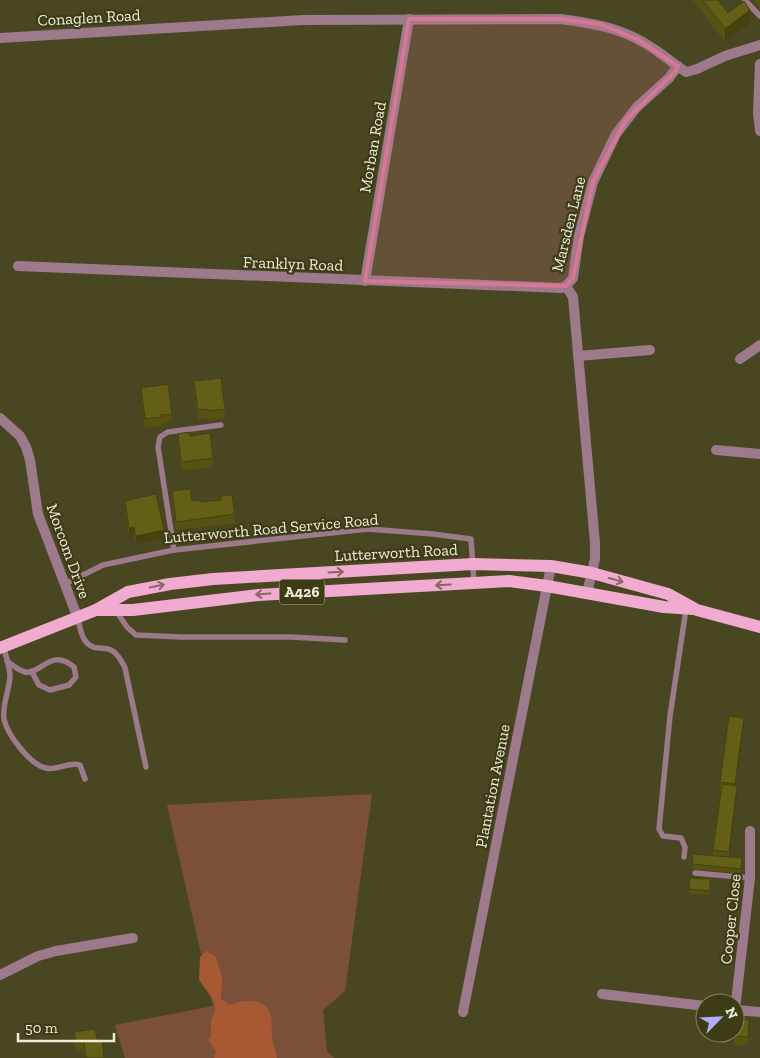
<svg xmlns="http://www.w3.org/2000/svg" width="760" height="1058" viewBox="0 0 760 1058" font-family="'Zilla Slab',serif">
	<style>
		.green { fill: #7c4f3a }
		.forest { fill: #a65933 }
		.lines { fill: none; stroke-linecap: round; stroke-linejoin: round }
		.service { stroke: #9c798b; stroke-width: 5.5 }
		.minor { stroke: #9c798b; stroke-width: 10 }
		.primary { stroke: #f1aad0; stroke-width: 12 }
		.wall { fill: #555214 }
		.shaded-wall { fill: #454210 }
		.building { fill: #635f17; stroke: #454210 }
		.oneway { stroke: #866861 }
		.marked { fill: #d67893; fill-opacity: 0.2; stroke: #d67893; stroke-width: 4; stroke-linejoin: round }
		.labels { text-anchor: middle; stroke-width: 4.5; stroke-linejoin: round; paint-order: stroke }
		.shield { fill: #3e3c17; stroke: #b9b89e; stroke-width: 1 }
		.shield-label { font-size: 15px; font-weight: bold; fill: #eeedd8 }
		.street-label { font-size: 16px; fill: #eeedd8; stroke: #3e3c17 }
	</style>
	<rect width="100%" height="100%" fill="#494722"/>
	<path class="green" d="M372 794 345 991 323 1010 327 1051 334 1058H125L115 1025 213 1006 167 805Z"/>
	<path class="forest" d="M207 951 216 957 222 977 221 999 230 1005C241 1000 262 997 269 1011 273 1019 271 1027 272 1035 272 1043 276 1050 277 1058H214L216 1051 208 1039 211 1036V1020L215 1012 214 1001 199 980 200 957Z"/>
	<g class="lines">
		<g class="service">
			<path d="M745 0 760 16"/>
			<path d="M174 550 158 447 160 437 168 432 221 425"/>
			<path d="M65 584 103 565 174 550 368 529 433 534 471 539 474 583"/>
			<path d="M116 611 127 627 136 635 181 637H291L345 640"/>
			<path d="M77 616C80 625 80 636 87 643 100 656 110 636 125 668L146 767"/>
			<path d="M3 646C6 656 10 666 10 677 9 691 2 705 4 719 7 734 30 765 46 768 57 771 69 761 80 765L85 779"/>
			<path d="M7 661C12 665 18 670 25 672 41 675 51 647 74 667L76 677 69 685 50 690 39 685 32 672"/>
			<path d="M684 857 685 847 681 838 663 836 659 829 670 716 686 609"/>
			<path d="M695 873 750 878"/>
		</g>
		<g class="minor">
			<path d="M0 38 303 20 561 19C596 24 624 28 654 49 665 56 675 65 686 72L697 69 725 56 760 45"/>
			<path d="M760 64 758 113 760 131"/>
			<path d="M18 266 561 288 566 286"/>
			<path d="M365 281 409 19"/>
			<path d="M578 356 650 350"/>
			<path d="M740 359 760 345"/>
			<path d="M0 418 20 436 26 447 30 460 38 514 77 616"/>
			<path d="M716 450 760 454"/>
			<path d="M587 593 595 559V543L573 297 566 286 573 278 579 236 593 182 616 134 637 107 669 78 678 66"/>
			<path d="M0 975 38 956 56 951 133 938"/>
			<path d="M602 994 705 1006"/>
			<path d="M735 1010 750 878V831"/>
			<path d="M735 1010 760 1012"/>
			<path d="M463 1012 551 566"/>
		</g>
		<g class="primary">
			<path d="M96 610H133L258 595 509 581 547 586 664 607 693 609"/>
			<path d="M0 648 96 610 128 592 170 584 213 579 473 564 551 566 592 573 668 594 697 610 760 627"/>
		</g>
	</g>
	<g class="wall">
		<path d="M693 0H718L728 13 750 23 725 42Z"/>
		<path d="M755 0H760V9L755 3Z"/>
		<path d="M194 381 225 409V418L208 420V418L198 419 194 390Z"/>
		<path d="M141 388 172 414V422L161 424V426L145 428 141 396Z"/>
		<path d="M178 434 190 436 213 458V467L181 471 178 442Z"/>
		<path d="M172 491 192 501 201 502 221 500V496L235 514V523L176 530 172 500Z"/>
		<path d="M125 501 164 538 136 544 134 536 129 537 125 510Z"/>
		<path d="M744 727 736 786 737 795 729 857 742 862 741 873 692 869 693 854 713 855V850L721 790H720V782Z"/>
		<path d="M690 878 710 879V895L689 894Z"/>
		<path d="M749 1028 748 1046 734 1045V1033Z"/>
		<path d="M74 1032 97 1039 104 1058H85L84 1050 76 1051 74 1041Z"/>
	</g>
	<g class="shaded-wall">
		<path d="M750 10V23L725 42V29Z"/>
		<path d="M134 527V536L129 537V528Z"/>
		<path d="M164 530V538L136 544V536Z"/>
		<path d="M744 718V727L735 792V784Z"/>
		<path d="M737 786V795L729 860V852Z"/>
	</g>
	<g class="building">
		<path d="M703 0H718L728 13 744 1 750 10 725 29Z"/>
		<path d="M221 378 225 409 208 411V409L198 410 194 381Z"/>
		<path d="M168 384 172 414 161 415V417L145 419 141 388Z"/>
		<path d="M189 432 190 436 210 433 213 458 181 462 178 434Z"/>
		<path d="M190 489 192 501 201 500V502L221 500V496L232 495 235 514 176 522 172 491Z"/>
		<path d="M156 494 164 530 136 536 134 527 129 528 125 501Z"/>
		<path d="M729 716 744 718 735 784 720 782Z"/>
		<path d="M722 784 737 786 729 852 713 850Z"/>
		<path d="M693 854 742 858 741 869 692 864Z"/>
		<path d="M690 878 710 879V891L689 889Z"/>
		<path d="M735 1018 749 1020 748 1037 734 1036V1033H735Z"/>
		<path d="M95 1029 97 1039H102L104 1058H86L84 1041 76 1042 74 1032Z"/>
	</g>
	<defs><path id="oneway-shaft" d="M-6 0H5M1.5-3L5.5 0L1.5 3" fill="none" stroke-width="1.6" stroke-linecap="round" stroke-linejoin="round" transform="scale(1.25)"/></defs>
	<g class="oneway">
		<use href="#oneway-shaft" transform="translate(336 572) rotate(-3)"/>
		<use href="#oneway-shaft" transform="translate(616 580) rotate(15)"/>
		<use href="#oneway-shaft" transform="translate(443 585) rotate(177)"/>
		<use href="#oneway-shaft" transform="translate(157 586) rotate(-11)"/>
		<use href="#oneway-shaft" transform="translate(263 594) rotate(176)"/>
	</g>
	<path class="marked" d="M409 19H561L600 24 637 39 678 66 675 72 626 120 593 182 573 278 566 286 365 281Z"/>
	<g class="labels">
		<rect class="shield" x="279.5" y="579.5" width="45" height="25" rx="4"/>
		<g class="shield-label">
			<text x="302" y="597">A426</text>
		</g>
		<g class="street-label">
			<text transform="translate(89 17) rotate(-3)" y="6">Conaglen Road</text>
			<text transform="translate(372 147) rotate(-80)" y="6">Morban Road</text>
			<text transform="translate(568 224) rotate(-76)" y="6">Marsden Lane</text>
			<text transform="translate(293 263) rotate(2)" y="6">Franklyn Road</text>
			<text transform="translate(271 528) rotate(-5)" y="6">Lutterworth Road Service Road</text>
			<text transform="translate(69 551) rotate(70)" y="6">Morcom Drive</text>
			<text transform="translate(396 552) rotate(-3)" y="6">Lutterworth Road</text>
			<text transform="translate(492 786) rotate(-79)" y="6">Plantation Avenue</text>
			<text transform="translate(730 919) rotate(-84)" y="6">Cooper Close</text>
		</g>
	</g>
	<g transform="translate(720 1018) rotate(66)"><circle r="24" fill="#3e3c17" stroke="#848364"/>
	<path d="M0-4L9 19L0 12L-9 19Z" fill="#b1adfa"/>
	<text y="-8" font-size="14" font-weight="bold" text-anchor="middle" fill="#eeedd8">N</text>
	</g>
	<path d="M18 1033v8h96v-8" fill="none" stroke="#eeedd8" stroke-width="2.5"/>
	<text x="25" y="1033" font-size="15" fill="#eeedd8" stroke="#3e3c17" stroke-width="4" paint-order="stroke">50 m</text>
</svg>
